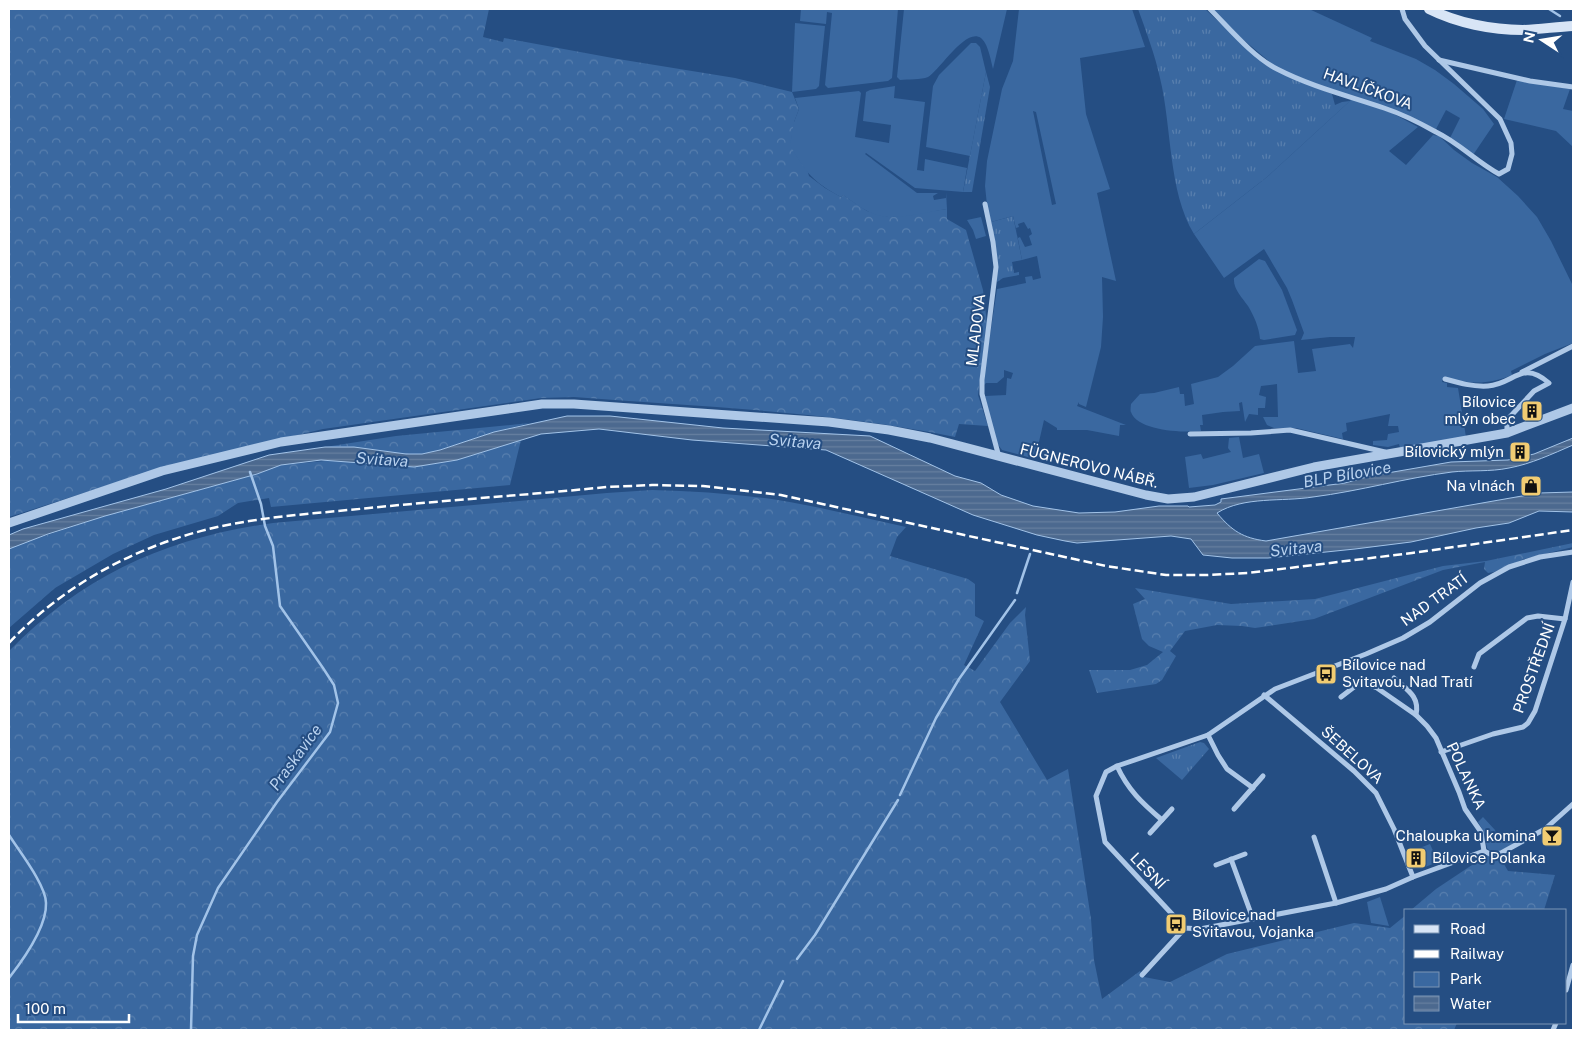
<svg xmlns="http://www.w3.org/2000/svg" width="1582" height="1039" viewBox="0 0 1582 1039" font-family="'Public Sans',sans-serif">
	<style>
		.grass { fill: url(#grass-tufts) }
		.forest { fill: url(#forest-crowns) }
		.green { fill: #3a68a0; fill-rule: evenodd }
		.water { fill: url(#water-rules); stroke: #a2c3e8 }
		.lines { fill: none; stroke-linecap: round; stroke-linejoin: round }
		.stream { stroke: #a2c3e8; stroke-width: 2.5 }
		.minor { stroke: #aec8e7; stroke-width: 5 }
		.tertiary { stroke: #aec8e7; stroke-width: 9 }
		.secondary { stroke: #d8e5f6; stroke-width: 10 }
		.rail { stroke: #fff; stroke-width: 2.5; stroke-dasharray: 9 4; stroke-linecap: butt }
		.labels { text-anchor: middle; stroke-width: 4; stroke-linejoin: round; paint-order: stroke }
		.street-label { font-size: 15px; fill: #fff; stroke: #254e83 }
		.poi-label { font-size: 15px; fill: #fff; stroke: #254e83; text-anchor: end }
		.water-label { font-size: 16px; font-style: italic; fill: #b9d2ef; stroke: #254e83 }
	</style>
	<defs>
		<pattern id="grass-tufts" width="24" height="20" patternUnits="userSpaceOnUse" patternTransform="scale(1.25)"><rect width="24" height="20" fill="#3a68a0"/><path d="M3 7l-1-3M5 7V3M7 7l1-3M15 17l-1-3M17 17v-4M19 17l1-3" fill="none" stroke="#587fae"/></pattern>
		<pattern id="forest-crowns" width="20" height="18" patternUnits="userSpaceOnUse" patternTransform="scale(1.25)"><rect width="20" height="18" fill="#3a68a0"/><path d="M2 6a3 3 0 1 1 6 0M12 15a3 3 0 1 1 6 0" fill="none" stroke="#587fae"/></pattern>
		<pattern id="water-rules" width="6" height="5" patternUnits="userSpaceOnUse" patternTransform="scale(1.25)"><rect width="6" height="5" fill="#4c698f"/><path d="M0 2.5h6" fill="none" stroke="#6780a0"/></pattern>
	</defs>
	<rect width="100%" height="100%" fill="#254e83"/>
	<g class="grass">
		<path d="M1138 9H1205L1249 50 1275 70 1332 94 1335 105 1342 102 1350 101 1267 177 1194 234C1168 191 1172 127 1160 78 1155 55 1146 31 1138 9Z"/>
		<path d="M986 72 990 87 972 192H963Z"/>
		<path d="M1013 216 1022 260 1012 262 1014 273 1019 272V275L1003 278 997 282 996 250 991 222Z"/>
		<path d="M1200 742 1204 743 1209 749 1182 780 1156 758Z"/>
	</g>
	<g class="forest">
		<path d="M9 9H489L483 37 503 42 504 38 618 59 735 78 792 92 799 109 794 122 809 176 825 188 841 197 843 195 867 211 889 217 947 209V219L966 230 983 290 987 323 978 395 988 426 959 424 955 437C830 411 702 407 574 397L541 398 323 429 161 468 9 517Z"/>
		<path d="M530 423 494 432 440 450 422 454H406L354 447H325L396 436Z"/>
		<path d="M521 440 510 485 271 507 269 498 238 503 218 516 154 535 113 554 55 588 9 628V549L17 545 105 516 257 474 281 465 336 460 375 465 414 467 457 460Z"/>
		<path d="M652 490C694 491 736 494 778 500 821 507 864 518 906 527L897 537 890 556 968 579 975 584V616L984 621 964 665 975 671 1010 623 1026 607 1025 615 1030 661 1000 702 1047 780 1068 769 1091 919 1094 960 1102 999 1140 971 1144 977 1170 982 1227 954 1354 923 1390 928 1406 915V1023H1457L1454 1030H9V651C85 574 167 538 273 523L607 493Z"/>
		<path d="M1573 543V547L1524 559 1494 572 1488 573 1484 569 1485 562 1443 570 1314 619 1255 628 1242 626 1217 625 1185 631 1170 651 1176 656 1162 680 1156 684 1097 693 1089 670H1130L1147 665 1163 652 1149 646 1142 639 1133 604 1145 599 1135 588 1231 604 1315 599 1443 566 1486 561Z"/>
		<path d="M1487 855 1501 859 1508 871 1555 875 1544 910H1411L1436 889Z"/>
	</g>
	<g class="green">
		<path d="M801 9H898L892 78 888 81 828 88 825 85 832 13 827 12 826 24 800 21Z"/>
		<path d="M904 9H1007L993 69C991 61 989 50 985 43 971 18 940 71 928 77 921 80 908 79 900 80L897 77Z"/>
		<path d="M1019 9H1132L1145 47 1080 58 1086 114 1110 189 1097 193 1116 281 1102 277 1103 317 1101 347 1086 407 1079 404V402L1077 406 1126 425H1120L1119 436 1087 430H1057V428L1044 420 1035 459 1002 450 996 442 985 396 1006 395 1007 378 1011 379 1013 373 1004 370V377L997 383H986L984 385 985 369 997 289 1026 283 1025 277 1032 276 1033 280 1041 278 1037 256 1022 260 1017 234 1018 238 1020 237 1025 247 1032 245 1029 236 1032 234 1030 228 1028 229 1024 222 1018 224 1019 227 1016 228 1017 233 1013 216 991 222 987 205 985 186 987 161 1002 89 1013 61ZM1033 111 1036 112 1056 204 1052 205Z"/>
		<path d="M1212 9H1309L1372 38 1370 41 1416 59 1435 70 1454 84 1483 109 1494 124 1473 155 1450 138 1460 118 1446 110 1436 129 1385 107 1328 89 1277 68 1239 36Z"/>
		<path d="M795 23 825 26 819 86 816 89 792 92Z"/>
		<path d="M971 43H976L980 47 986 72 970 156 926 147 933 86 939 75Z"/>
		<path d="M1517 80 1570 89 1563 109 1573 111V147L1556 131 1504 119Z"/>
		<path d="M895 86 894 98 925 102 917 170 924 171 925 159 967 168 963 192 915 188 866 153 865 154 917 193H938L933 196 934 200 946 198V192L947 209C927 212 895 221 877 215 864 211 853 202 843 195L841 197C813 182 805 172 790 145L794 122 799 109 795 98 859 91 861 93 855 137 889 143 891 125 863 121 866 92 870 90Z"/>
		<path d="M1352 99 1392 113 1418 127 1389 151 1406 165 1433 135 1439 136 1454 150 1472 163 1497 177 1518 196 1537 217 1551 241 1573 286V343L1545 354 1511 371 1512 375C1485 386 1471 383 1443 378L1442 382 1447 383V387L1458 388 1466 437 1400 448 1399 444 1388 447 1373 445V441L1387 440 1388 434 1399 432 1398 426H1388L1390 414 1346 423 1347 431 1342 433 1343 439 1296 428H1274L1267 425 1263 417H1278L1277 384 1261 386 1259 395 1266 397 1265 408H1258V415L1249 414 1245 422 1242 402 1239 403 1240 411 1223 412 1202 415 1203 425H1200L1201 431C1184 433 1137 431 1131 412 1130 411 1131 405 1131 404L1140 394 1154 393 1179 387 1180 394H1184L1185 406 1194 404 1191 384 1218 377 1233 366 1255 346 1294 341 1298 373 1316 371 1312 349 1350 344 1353 348 1355 337H1330L1301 340 1304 333 1292 300 1287 288 1264 249 1224 278 1194 234 1267 177Z"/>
		<path d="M981 217 986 236 976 239 973 230 967 220Z"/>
		<path d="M1259 259 1265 261 1282 290 1297 330 1295 335 1264 340 1260 339C1259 327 1254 316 1248 306 1242 297 1233 289 1234 278Z"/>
		<path d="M1239 437 1243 458 1259 454 1264 473 1213 485 1189 488 1185 457 1201 454 1203 459 1231 452 1228 448 1229 438Z"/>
		<path d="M1483 817 1495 830 1500 843 1512 835 1516 843 1499 851H1490L1487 848 1484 832 1478 822Z"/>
		<path d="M1430 844 1438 862 1425 867 1417 849Z"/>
		<path d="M1380 897 1389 926 1371 923 1367 902Z"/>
	</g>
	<path class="water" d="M567 416H610L723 428 870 436 955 476 981 483 1001 495 1033 506 1079 513 1115 512 1159 506H1188L1189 507 1215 505 1221 502V499L1345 483 1370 476 1451 462 1508 460 1534 454 1573 438V445C1552 454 1531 464 1509 468 1490 472 1470 470 1452 472 1405 478 1360 491 1313 497 1282 502 1244 496 1217 513 1232 531 1243 538 1266 541L1539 493 1573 492V512L1539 511 1509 523 1476 528 1411 542 1355 549 1268 558H1232L1203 555 1191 539 1171 536 1077 543 1065 541 1037 535 973 515 826 450 692 440 599 429 541 434 457 460 414 467 321 460 281 465 257 474 105 516 48 534 9 549V535L23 529 166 489 269 455 325 447H354L406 454H422L440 450 494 432Z"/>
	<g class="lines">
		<g class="stream">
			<path d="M1549 9 1560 16"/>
			<path d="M1017 593 1030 554"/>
			<path d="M900 795 936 718 959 679 1015 600"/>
			<path d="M9 835C19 851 46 885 46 903 47 927 23 960 9 978"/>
			<path d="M797 959 815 935 898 800"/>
			<path d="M191 1030 193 956 197 935 218 888 277 802 330 732 338 703 334 685 323 668 280 606 273 546 265 526 261 504 250 472"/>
			<path d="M759 1030 783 981"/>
		</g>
		<g class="minor">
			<path d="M1210 9C1229 28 1253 57 1277 69 1312 87 1349 96 1384 108 1402 114 1420 123 1436 132 1459 143 1477 162 1499 174L1508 169 1512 154 1511 143 1500 119 1425 46 1405 19 1402 9"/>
			<path d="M1439 60 1530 81 1573 87"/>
			<path d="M985 204 993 242 996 267 982 380V394L999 457"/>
			<path d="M1522 372 1573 346"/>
			<path d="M1445 379C1459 383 1473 387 1488 386 1514 384 1522 359 1549 383L1534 391 1507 420V433"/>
			<path d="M1190 434 1251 433 1290 430 1385 452"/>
			<path d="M1474 667 1479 654 1527 618 1538 616 1565 619 1573 582"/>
			<path d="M1394 678C1407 690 1420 696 1416 715"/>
			<path d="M1264 695 1354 771 1376 793 1394 829 1413 877"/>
			<path d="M1341 697 1358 684H1367L1377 688 1416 715 1427 726 1436 738 1459 792 1465 809 1481 832 1484 851"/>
			<path d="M1208 735 1218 755 1227 769 1253 788"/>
			<path d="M1441 752 1493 734 1523 727 1528 723 1535 711 1565 619"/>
			<path d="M1117 766C1128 790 1142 803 1162 820"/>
			<path d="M1234 809 1263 776"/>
			<path d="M1150 833 1172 809"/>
			<path d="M1314 837 1336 903"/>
			<path d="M1484 851 1413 877 1386 889 1336 903 1200 929 1185 928 1105 842 1096 796 1106 772 1117 766 1208 735 1275 689 1366 654 1403 638 1430 622 1480 583 1509 567 1540 557 1573 552"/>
			<path d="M1484 851 1492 855 1501 853 1545 829 1573 804"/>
			<path d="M1231 859 1253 919"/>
			<path d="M1216 865 1245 854"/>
			<path d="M1142 975 1185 928"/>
			<path d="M1566 990 1573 965"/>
			<path d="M1553 1030 1556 1023"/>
		</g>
		<path class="tertiary" d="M9 523 162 471 281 442 542 404H574L829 422 889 430 930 438 1146 495 1168 499 1194 497 1314 467 1507 433 1573 408"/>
		<path class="secondary" d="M1429 9C1457 23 1492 30 1523 30 1540 29 1557 27 1573 26"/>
		<path class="rail" d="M9 643C65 583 142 543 222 526 270 516 320 513 369 508 448 500 527 495 607 487L652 485 703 486 781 495 1106 566 1166 575H1207L1248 573 1412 553 1573 530"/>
	</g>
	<defs>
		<g id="building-square" transform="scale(1.125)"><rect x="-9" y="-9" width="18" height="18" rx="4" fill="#f1cc72" stroke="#254e83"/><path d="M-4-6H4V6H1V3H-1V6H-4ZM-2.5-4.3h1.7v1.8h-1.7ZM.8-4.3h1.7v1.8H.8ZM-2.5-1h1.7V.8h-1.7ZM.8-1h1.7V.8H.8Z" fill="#111"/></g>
		<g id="shop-square" transform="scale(1.125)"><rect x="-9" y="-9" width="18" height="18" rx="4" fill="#f1cc72" stroke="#254e83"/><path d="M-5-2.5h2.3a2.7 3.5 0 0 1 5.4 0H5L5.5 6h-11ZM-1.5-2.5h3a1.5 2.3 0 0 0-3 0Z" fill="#111"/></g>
		<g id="bus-square" transform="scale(1.125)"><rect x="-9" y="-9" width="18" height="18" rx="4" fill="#f1cc72" stroke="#254e83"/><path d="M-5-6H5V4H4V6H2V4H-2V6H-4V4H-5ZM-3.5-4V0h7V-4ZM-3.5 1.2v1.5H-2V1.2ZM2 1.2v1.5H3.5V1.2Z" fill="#111"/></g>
		<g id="bar-square" transform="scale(1.125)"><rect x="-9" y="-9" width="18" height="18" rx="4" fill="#f1cc72" stroke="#254e83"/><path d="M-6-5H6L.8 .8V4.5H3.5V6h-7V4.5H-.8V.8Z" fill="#111"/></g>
	</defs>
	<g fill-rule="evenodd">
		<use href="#building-square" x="1532" y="411"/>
		<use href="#building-square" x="1520" y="452"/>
		<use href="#shop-square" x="1531" y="486"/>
		<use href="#bus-square" x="1326" y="674"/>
		<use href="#bar-square" x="1552" y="836"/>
		<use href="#building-square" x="1416" y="858"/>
		<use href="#bus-square" x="1176" y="924"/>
	</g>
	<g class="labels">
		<g class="street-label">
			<text transform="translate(1368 89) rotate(20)" y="5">HAVLÍČKOVA</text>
			<text transform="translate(976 330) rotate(-83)" y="5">MLADOVA</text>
			<text transform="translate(1089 466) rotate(14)" y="5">FÜGNEROVO NÁBŘ.</text>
			<text transform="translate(1434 600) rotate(-36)" y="5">NAD TRATÍ</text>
			<text transform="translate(1534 668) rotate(-70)" y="5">PROSTŘEDNÍ</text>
			<text transform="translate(1352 755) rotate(42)" y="5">ŠEBELOVA</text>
			<text transform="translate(1466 776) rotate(65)" y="5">POLANKA</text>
			<text transform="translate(1148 871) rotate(46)" y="5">LESNÍ</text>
		</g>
		<g class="poi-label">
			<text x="1516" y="407">Bílovice<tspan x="1516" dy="17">mlýn obec</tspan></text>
			<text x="1504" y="457">Bílovický mlýn</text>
			<text x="1515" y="491">Na vlnách</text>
			<text x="1342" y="670" text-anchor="start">Bílovice nad<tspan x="1342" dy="17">Svitavou, Nad Tratí</tspan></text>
			<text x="1536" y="841">Chaloupka u komina</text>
			<text x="1432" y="863" text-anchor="start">Bílovice Polanka</text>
			<text x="1192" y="920" text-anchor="start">Bílovice nad<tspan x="1192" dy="17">Svitavou, Vojanka</tspan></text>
		</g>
		<g class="water-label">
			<text transform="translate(795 441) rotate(5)" y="6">Svitava</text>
			<text transform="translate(382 459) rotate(4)" y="6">Svitava</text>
			<text transform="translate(1347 474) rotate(-10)" y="6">BLP Bílovice</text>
			<text transform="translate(1296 548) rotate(-6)" y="6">Svitava</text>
			<text transform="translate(295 757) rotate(-54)" y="6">Praskavice</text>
		</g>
	</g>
	<rect width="1582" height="1039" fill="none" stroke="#ffffff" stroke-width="20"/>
	<rect x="1404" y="909" width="162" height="115" fill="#254e83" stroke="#7c95b5"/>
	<rect x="1414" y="925" width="25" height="8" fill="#d8e5f6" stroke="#7c95b5"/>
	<text x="1450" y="934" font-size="15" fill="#ffffff">Road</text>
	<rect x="1414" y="950" width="25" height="8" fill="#ffffff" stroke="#7c95b5"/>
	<text x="1450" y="959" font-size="15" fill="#ffffff">Railway</text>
	<rect x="1414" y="972" width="25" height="15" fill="#3a68a0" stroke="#7c95b5"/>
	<text x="1450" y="984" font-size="15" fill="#ffffff">Park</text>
	<rect x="1414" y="996" width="25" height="15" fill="url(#water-rules)" stroke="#7c95b5"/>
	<text x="1450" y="1009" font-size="15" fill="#ffffff">Water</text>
	<g transform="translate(1542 40) rotate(282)" stroke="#254e83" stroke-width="4" paint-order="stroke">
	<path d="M0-4L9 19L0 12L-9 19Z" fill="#ffffff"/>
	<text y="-8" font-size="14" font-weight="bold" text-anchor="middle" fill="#ffffff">N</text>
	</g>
	<path d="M18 1014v8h111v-8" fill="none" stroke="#ffffff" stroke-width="2.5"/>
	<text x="25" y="1014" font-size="15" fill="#ffffff" stroke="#254e83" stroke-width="4" paint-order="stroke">100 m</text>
</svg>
